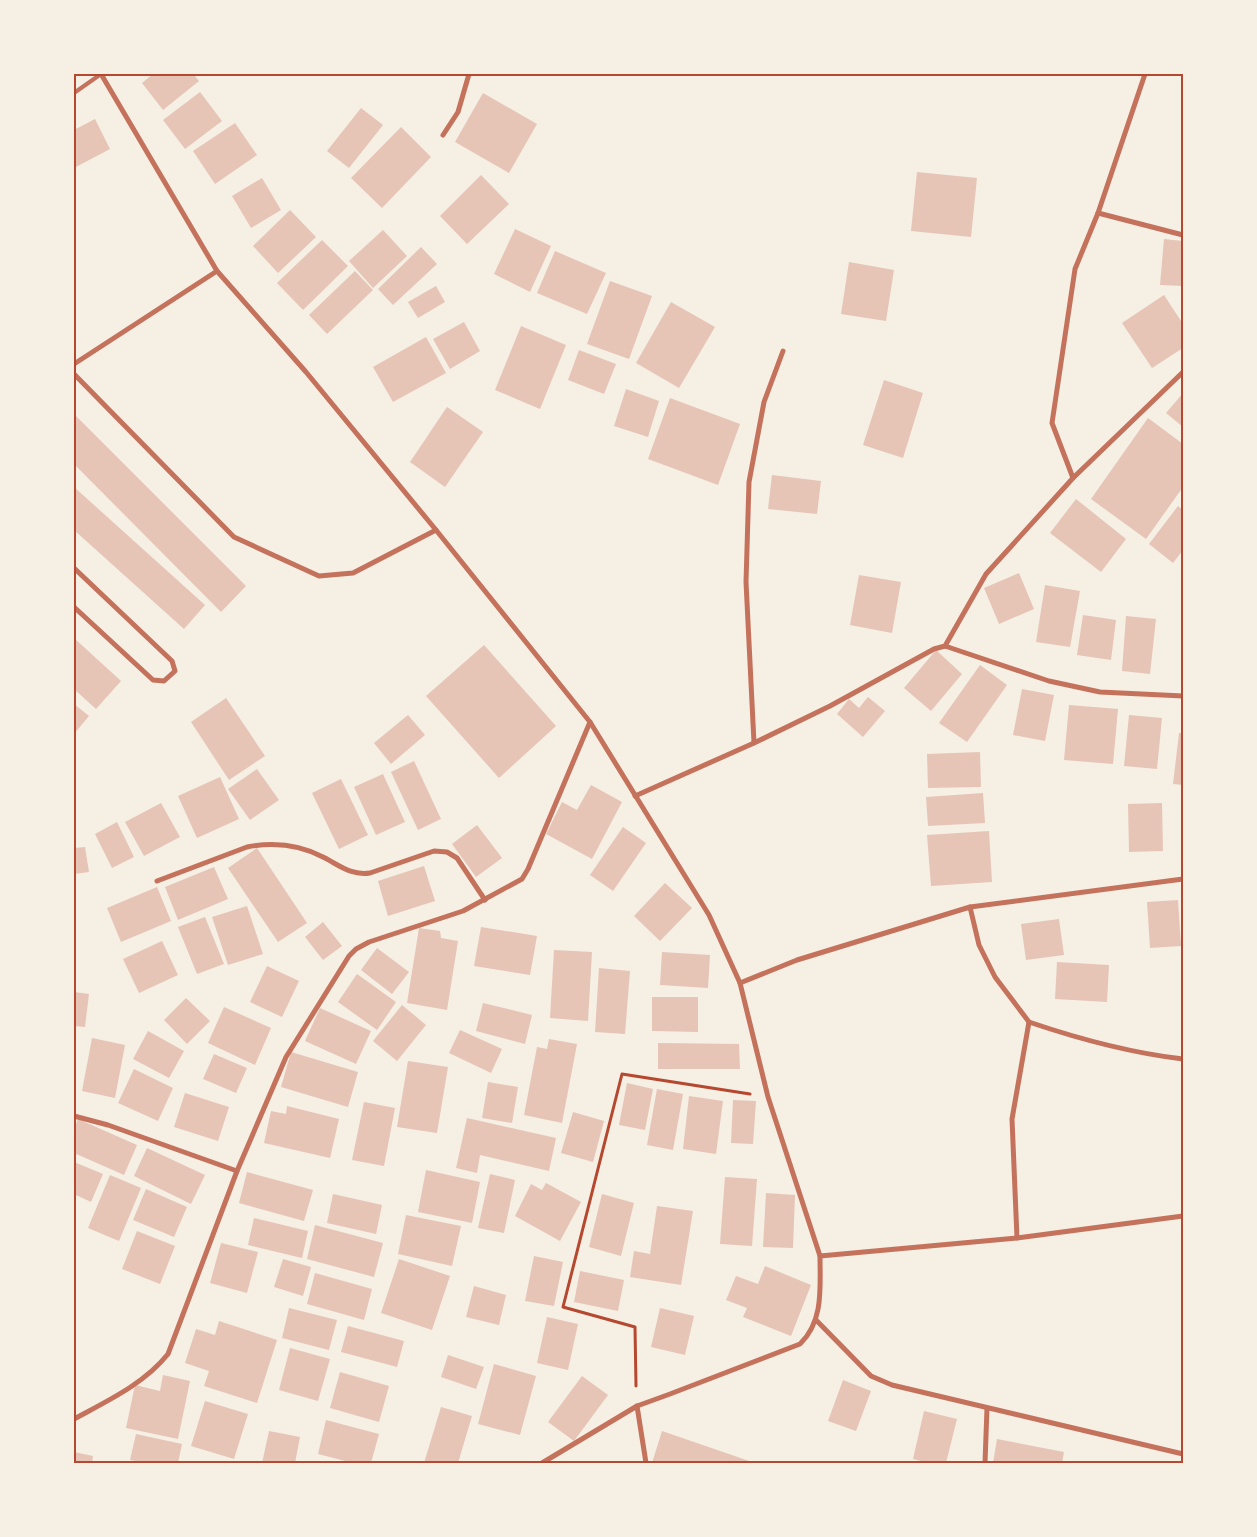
<svg xmlns="http://www.w3.org/2000/svg" width="1257" height="1537" viewBox="0 0 1257 1537" font-family="'Noto Sans',sans-serif">
	<style>
		.building { fill: #e6c5b7 }
		.lines { fill: none; stroke-linecap: round; stroke-linejoin: round }
		.path { stroke: #b5482f; stroke-width: 3 }
		.service { stroke: #c5725c; stroke-width: 4 }
		.minor { stroke: #c5725c; stroke-width: 5 }
		.neatline { fill: none; stroke: #b5482f; stroke-width: 2 }
	</style>
	<rect width="100%" height="100%" fill="#f6efe4"/>
	<g class="building">
		<path d="M153 74H193L199 81 163 110 142 83Z"/>
		<path d="M200 92 222 121 185 149 163 120Z"/>
		<path d="M483 93 537 124 509 173 455 142Z"/>
		<path d="M361 108 383 125 349 168 327 151Z"/>
		<path d="M95 119 110 149 74 168V130Z"/>
		<path d="M235 123 257 155 215 184 193 151Z"/>
		<path d="M401 127 431 157 382 208 351 178Z"/>
		<path d="M917 172 977 178 971 237 911 231Z"/>
		<path d="M481 175 509 204 467 244 440 216Z"/>
		<path d="M262 178 281 210 251 228 232 196Z"/>
		<path d="M290 210 316 237 278 273 253 246Z"/>
		<path d="M515 229 551 246 530 292 494 274Z"/>
		<path d="M383 230 407 256 373 288 349 261Z"/>
		<path d="M1164 239 1183 241V286L1160 285Z"/>
		<path d="M322 240 348 266 303 310 277 283Z"/>
		<path d="M421 247 437 264 393 305 378 289Z"/>
		<path d="M555 251 606 273 587 314 537 293Z"/>
		<path d="M849 262 894 270 886 321 841 314Z"/>
		<path d="M355 271 373 290 327 334 309 315Z"/>
		<path d="M610 281 652 296 629 359 587 344Z"/>
		<path d="M436 286 445 302 418 318 408 302Z"/>
		<path d="M1164 295 1183 324V348L1152 368 1122 323Z"/>
		<path d="M671 302 715 327 679 388 636 363Z"/>
		<path d="M464 322 480 351 450 369 433 339Z"/>
		<path d="M521 326 566 345 540 409 495 390Z"/>
		<path d="M426 337 446 373 393 402 373 367Z"/>
		<path d="M579 350 616 364 604 394 568 380Z"/>
		<path d="M884 380 923 393 903 458 863 445Z"/>
		<path d="M626 389 659 401 648 437 614 426Z"/>
		<path d="M1183 393V427L1166 413Z"/>
		<path d="M670 398 740 424 718 485 648 459Z"/>
		<path d="M447 407 483 432 445 487 410 462Z"/>
		<path d="M74 414 246 586 221 612 74 464Z"/>
		<path d="M1148 418 1183 444V487L1146 539 1091 499Z"/>
		<path d="M772 475 821 481 817 514 768 509Z"/>
		<path d="M74 487 205 605 184 629 74 530Z"/>
		<path d="M1076 499 1126 539 1101 572 1050 533Z"/>
		<path d="M1178 506 1183 510V550L1173 563 1149 544Z"/>
		<path d="M1019 573 1034 609 999 624 984 588Z"/>
		<path d="M859 575 901 582 892 633 850 625Z"/>
		<path d="M1045 585 1080 591 1070 647 1036 642Z"/>
		<path d="M1083 615 1116 620 1111 660 1077 655Z"/>
		<path d="M1126 616 1156 619 1150 674 1122 671Z"/>
		<path d="M74 638 121 681 96 709 74 689Z"/>
		<path d="M484 645 556 726 499 778 426 696Z"/>
		<path d="M936 650 962 674 931 711 904 688Z"/>
		<path d="M980 665 1007 685 967 742 939 723Z"/>
		<path d="M1022 689 1054 695 1045 741 1013 735Z"/>
		<path d="M868 697 885 711 863 737 837 714 849 699 859 708Z"/>
		<path d="M226 698 265 756 229 780 191 722Z"/>
		<path d="M74 704 89 716 74 734Z"/>
		<path d="M1069 705 1118 709 1113 764 1064 760Z"/>
		<path d="M408 715 425 735 391 764 374 743Z"/>
		<path d="M1129 715 1162 718 1157 769 1124 766Z"/>
		<path d="M1179 733H1183V785L1173 784Z"/>
		<path d="M980 752 981 787 928 788 927 754Z"/>
		<path d="M414 761 441 819 418 830 391 772Z"/>
		<path d="M257 769 279 800 250 820 228 789Z"/>
		<path d="M383 774 405 822 376 835 354 787Z"/>
		<path d="M220 777 239 819 197 838 178 796Z"/>
		<path d="M341 779 368 835 339 849 312 793Z"/>
		<path d="M591 785 622 802 592 859 546 834 562 802 577 810Z"/>
		<path d="M983 793 985 823 928 826 926 797Z"/>
		<path d="M161 803 180 837 144 856 125 822Z"/>
		<path d="M1162 803 1163 851 1129 852 1128 804Z"/>
		<path d="M117 822 134 857 112 868 95 834Z"/>
		<path d="M477 825 502 858 476 877 452 844Z"/>
		<path d="M623 827 646 843 613 891 590 875Z"/>
		<path d="M989 831 992 882 931 886 927 835Z"/>
		<path d="M85 847 89 872 74 874V848Z"/>
		<path d="M257 848 307 923 278 942 228 868Z"/>
		<path d="M424 866 435 901 388 916 378 881Z"/>
		<path d="M214 867 228 899 178 920 165 887Z"/>
		<path d="M665 883 692 908 660 941 634 916Z"/>
		<path d="M157 887 171 921 121 942 107 908Z"/>
		<path d="M1178 900 1181 946 1150 948 1147 902Z"/>
		<path d="M247 906 263 954 228 965 212 917Z"/>
		<path d="M205 917 224 964 197 974 178 927Z"/>
		<path d="M1059 919 1064 955 1026 960 1021 924Z"/>
		<path d="M323 922 342 946 323 960 305 937Z"/>
		<path d="M481 927 537 936 530 975 474 966Z"/>
		<path d="M419 928 440 931 441 938 458 941 447 1010 407 1003Z"/>
		<path d="M162 941 178 975 139 993 123 959Z"/>
		<path d="M377 948 409 972 392 994 361 970Z"/>
		<path d="M554 950 592 952 588 1021 550 1018Z"/>
		<path d="M662 952 710 955 708 988 660 985Z"/>
		<path d="M1057 962 1109 965 1107 1002 1055 999Z"/>
		<path d="M267 966 299 981 282 1017 250 1002Z"/>
		<path d="M599 968 630 971 625 1034 595 1032Z"/>
		<path d="M357 974 396 1002 377 1030 338 1002Z"/>
		<path d="M74 992 89 994 85 1027 74 1026Z"/>
		<path d="M652 997H698V1032L652 1031Z"/>
		<path d="M186 998 210 1021 187 1044 164 1020Z"/>
		<path d="M483 1003 532 1015 525 1044 476 1031Z"/>
		<path d="M402 1005 426 1025 397 1061 373 1041Z"/>
		<path d="M224 1007 271 1028 255 1065 208 1043Z"/>
		<path d="M320 1008 371 1031 356 1064 305 1041Z"/>
		<path d="M460 1030 502 1049 491 1073 449 1053Z"/>
		<path d="M148 1031 184 1051 169 1078 133 1059Z"/>
		<path d="M92 1038 125 1045 115 1098 82 1091Z"/>
		<path d="M549 1039 577 1044 562 1123 524 1115 537 1047 547 1049Z"/>
		<path d="M658 1043 739 1044 740 1069H658Z"/>
		<path d="M291 1052 358 1072 348 1107 281 1087Z"/>
		<path d="M214 1054 247 1068 236 1093 203 1079Z"/>
		<path d="M408 1061 448 1067 437 1133 397 1127Z"/>
		<path d="M134 1069 173 1088 158 1121 118 1103Z"/>
		<path d="M488 1082 518 1087 512 1123 482 1118Z"/>
		<path d="M627 1083 653 1089 645 1130 619 1125Z"/>
		<path d="M657 1089 683 1094 673 1150 647 1145Z"/>
		<path d="M185 1093 229 1107 218 1141 174 1127Z"/>
		<path d="M689 1096 723 1101 716 1154 683 1149Z"/>
		<path d="M733 1100 756 1101 753 1144 731 1143Z"/>
		<path d="M364 1102 395 1108 384 1166 352 1160Z"/>
		<path d="M287 1106 339 1119 330 1158 264 1143 271 1111 286 1114Z"/>
		<path d="M573 1112 604 1121 593 1162 561 1153Z"/>
		<path d="M467 1118 556 1138 549 1171 480 1155 477 1173 456 1168Z"/>
		<path d="M78 1119 137 1145 124 1175 74 1153V1129Z"/>
		<path d="M147 1148 205 1175 191 1204 134 1176Z"/>
		<path d="M74 1162 103 1174 91 1202 74 1194Z"/>
		<path d="M426 1170 480 1182 472 1223 418 1212Z"/>
		<path d="M247 1172 313 1190 304 1221 239 1203Z"/>
		<path d="M490 1174 515 1180 504 1233 478 1228Z"/>
		<path d="M110 1175 141 1188 119 1241 88 1228Z"/>
		<path d="M725 1177 757 1179 752 1246 720 1244Z"/>
		<path d="M546 1183 581 1202 560 1241 515 1216 531 1184 542 1190Z"/>
		<path d="M146 1189 187 1207 174 1237 133 1220Z"/>
		<path d="M766 1193 795 1195 793 1248 763 1247Z"/>
		<path d="M333 1194 382 1205 376 1234 327 1223Z"/>
		<path d="M602 1194 634 1203 621 1256 589 1247Z"/>
		<path d="M657 1206 693 1211 681 1285 630 1277 634 1251 650 1254Z"/>
		<path d="M406 1215 461 1226 452 1266 398 1254Z"/>
		<path d="M254 1218 308 1231 302 1258 248 1245Z"/>
		<path d="M315 1225 383 1243 374 1277 307 1259Z"/>
		<path d="M137 1231 175 1246 160 1284 122 1269Z"/>
		<path d="M221 1243 258 1252 247 1293 210 1283Z"/>
		<path d="M534 1256 563 1262 554 1306 525 1301Z"/>
		<path d="M283 1259 311 1267 303 1296 274 1287Z"/>
		<path d="M399 1259 450 1276 432 1330 381 1313Z"/>
		<path d="M765 1266 811 1285 791 1336 743 1317 747 1308 726 1300 736 1276 758 1284Z"/>
		<path d="M580 1271 624 1280 618 1311 574 1302Z"/>
		<path d="M315 1273 372 1289 364 1320 307 1304Z"/>
		<path d="M474 1286 506 1295 499 1325 466 1317Z"/>
		<path d="M289 1308 337 1320 329 1350 282 1338Z"/>
		<path d="M660 1308 694 1316 685 1355 651 1347Z"/>
		<path d="M547 1317 578 1324 568 1370 537 1363Z"/>
		<path d="M219 1321 277 1340 257 1403 204 1386 209 1371 185 1363 196 1329 215 1335Z"/>
		<path d="M348 1326 404 1341 397 1367 341 1352Z"/>
		<path d="M290 1348 330 1359 318 1401 279 1390Z"/>
		<path d="M448 1355 484 1367 476 1389 441 1377Z"/>
		<path d="M494 1364 536 1376 520 1435 478 1424Z"/>
		<path d="M340 1372 389 1386 379 1422 330 1408Z"/>
		<path d="M163 1375 190 1381 178 1439 126 1428 135 1385 160 1391Z"/>
		<path d="M582 1376 608 1395 574 1441 548 1422Z"/>
		<path d="M843 1380 871 1391 856 1431 828 1421Z"/>
		<path d="M205 1401 248 1414 234 1459 191 1446Z"/>
		<path d="M441 1407 472 1416 458 1463H424Z"/>
		<path d="M924 1411 957 1419 946 1463H929L913 1459Z"/>
		<path d="M326 1420 379 1434 371 1463H353L318 1454Z"/>
		<path d="M269 1431 300 1437 295 1463H262Z"/>
		<path d="M662 1431 755 1463H652Z"/>
		<path d="M136 1434 182 1444 178 1463H147L130 1460Z"/>
		<path d="M997 1439 1064 1452 1062 1463H993Z"/>
		<path d="M74 1452 93 1456 92 1463H74Z"/>
	</g>
	<g class="lines">
		<path class="path" d="M636 1386 635 1327 563 1307 622 1074 750 1094"/>
		<path class="service" d="M74 93 101 74"/>
		<g class="minor">
			<path d="M101 74 217 271 306 372 436 530 590 722 709 915 740 983 768 1097 820 1256 1017 1238 1183 1216"/>
			<path d="M1145 74 1098 213 1183 235"/>
			<path d="M443 135 458 112 469 74"/>
			<path d="M74 364 217 271"/>
			<path d="M74 374 234 537 319 576 353 573 436 530"/>
			<path d="M1073 478 1183 372"/>
			<path d="M74 568 172 661 175 671 164 681 153 680 74 607"/>
			<path d="M945 646 1049 681 1100 692 1183 696"/>
			<path d="M754 743 746 582 749 482 764 402 783 351"/>
			<path d="M635 796 754 743 830 706 934 649 945 646 986 574 1073 478 1052 423 1075 269 1098 213"/>
			<path d="M157 881 247 847C273 842 300 845 323 857 339 865 351 876 370 873L434 851 447 852 457 858 485 900"/>
			<path d="M970 907 1183 879"/>
			<path d="M740 983 797 960 970 907 979 945 995 977 1029 1022 1012 1119 1017 1238"/>
			<path d="M1029 1022C1079 1039 1131 1053 1183 1059"/>
			<path d="M74 1116 108 1125 237 1171"/>
			<path d="M816 1320 871 1376 892 1385 1183 1454"/>
			<path d="M637 1406 646 1463"/>
			<path d="M74 1419C107 1401 144 1384 168 1354L237 1171 286 1057 349 956 356 949 369 942 463 911 522 879 528 869 590 722"/>
			<path d="M542 1463 637 1406 670 1394 800 1344C824 1321 820 1287 820 1256"/>
			<path d="M985 1463 987 1408"/>
		</g>
	</g>
	<rect width="1257" height="1537" fill="none" stroke="#f6efe4" stroke-width="150"/>
	<rect x="75" y="75" width="1107" height="1387" class="neatline"/>
</svg>
